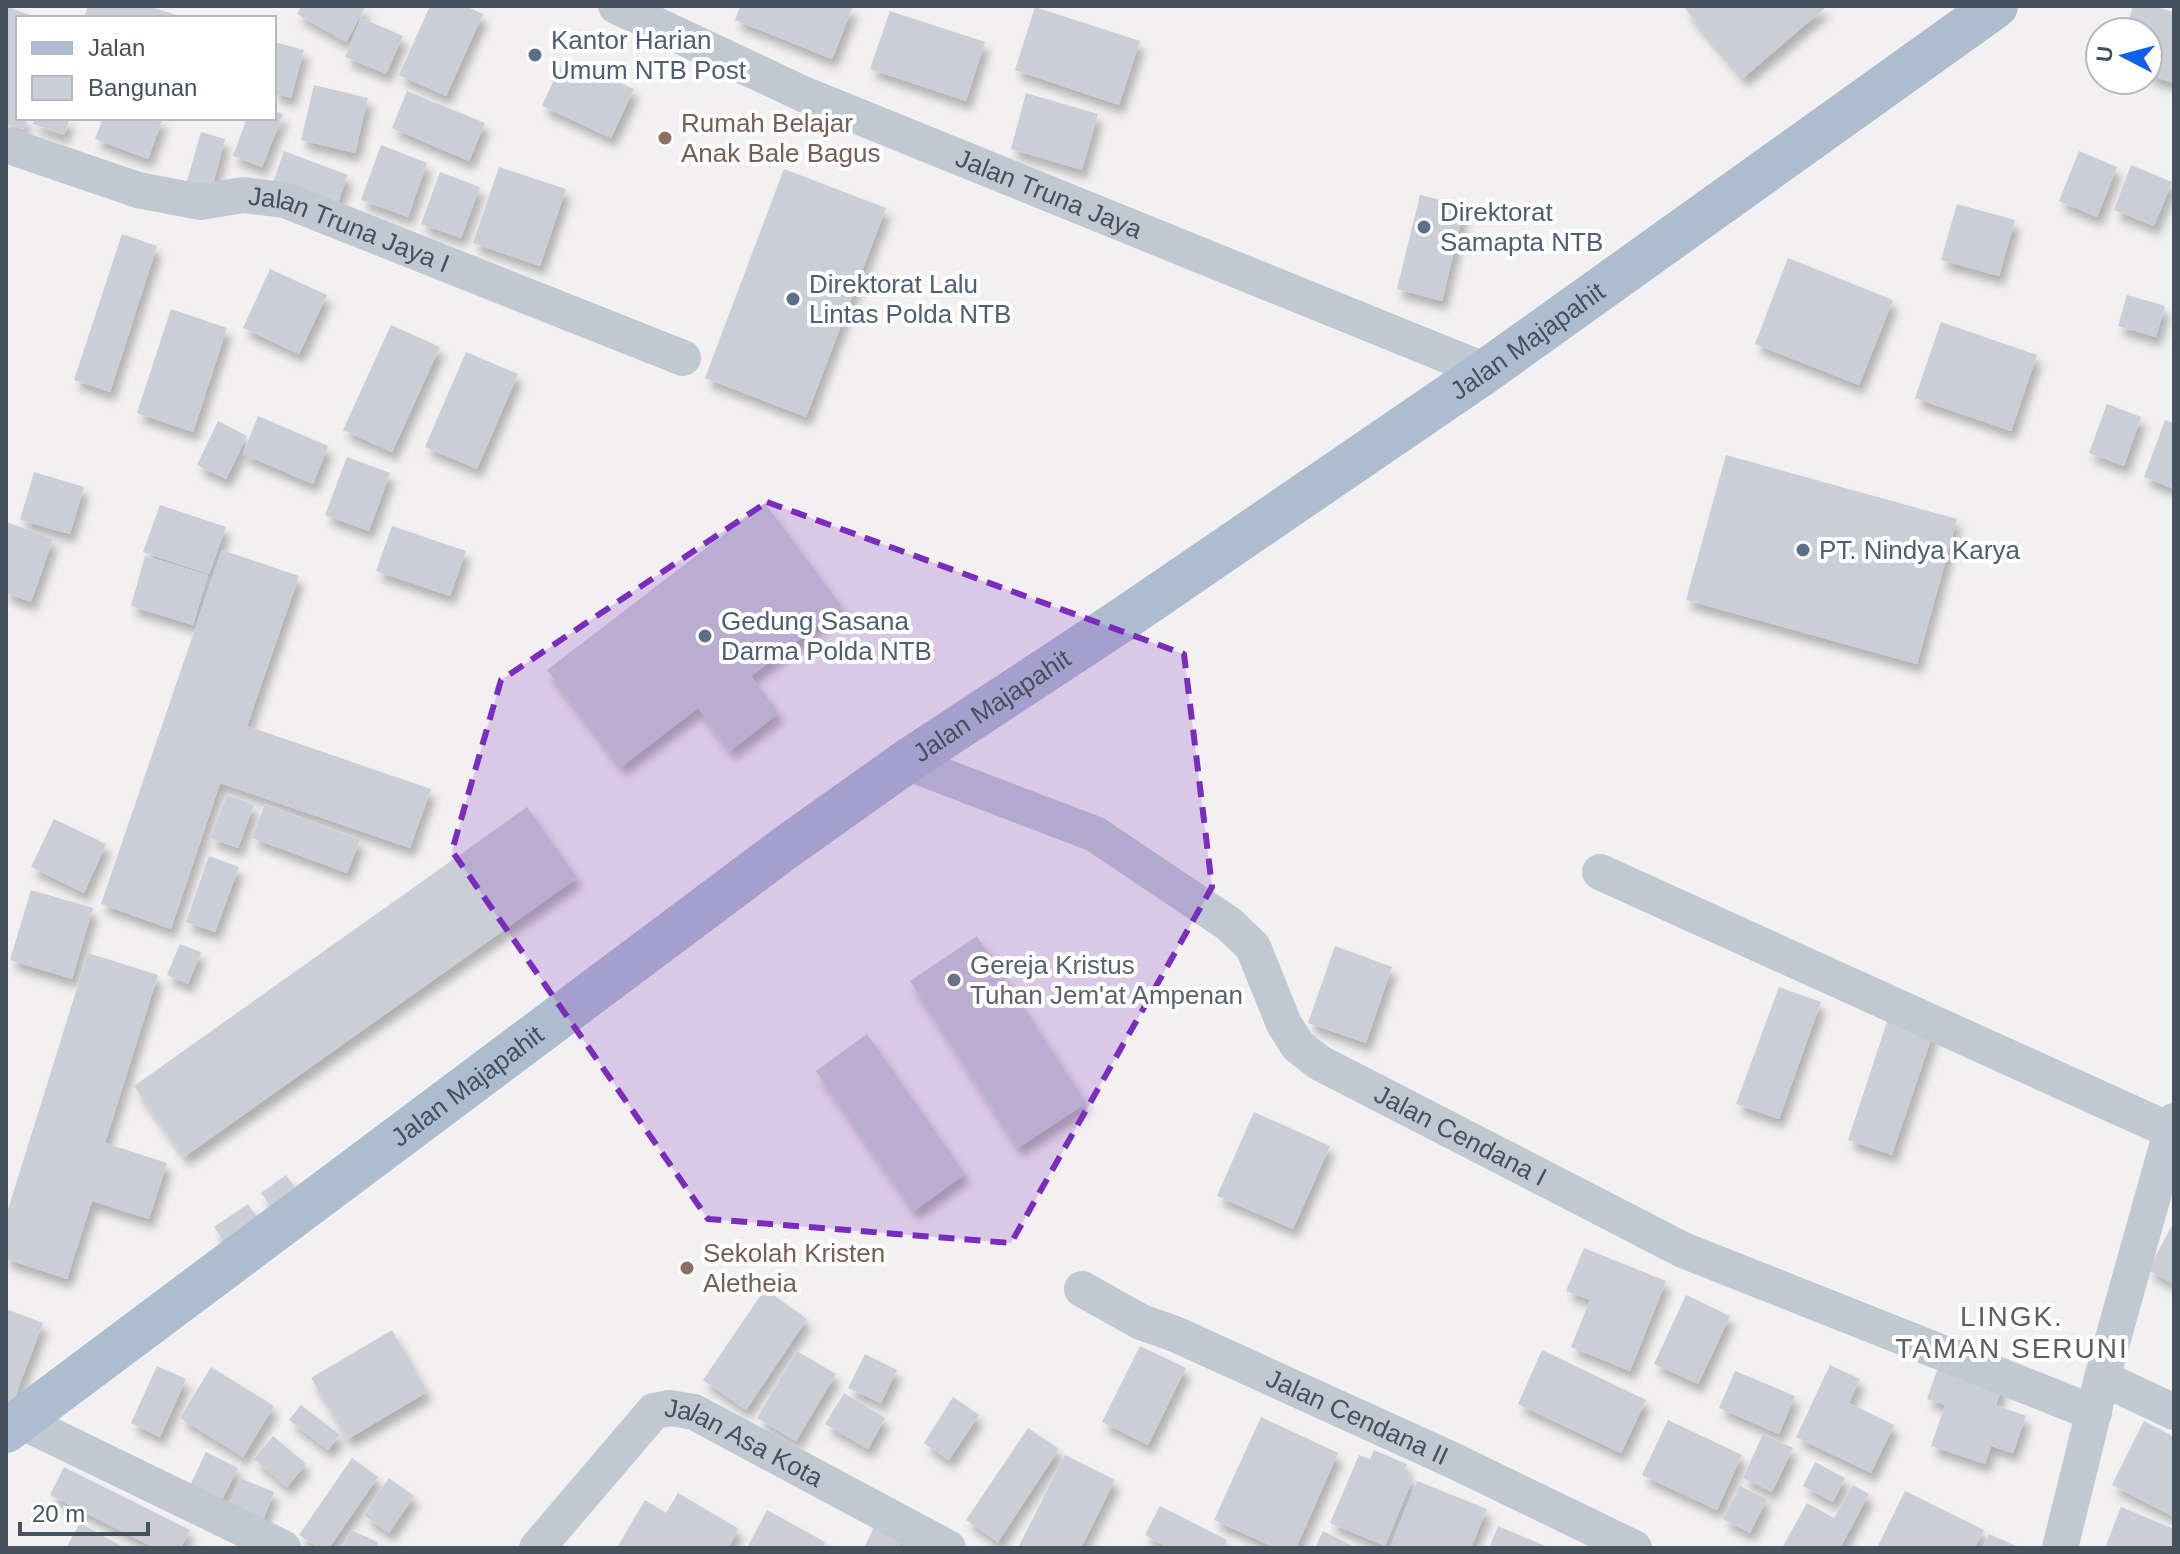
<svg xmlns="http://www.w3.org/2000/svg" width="2180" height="1554" viewBox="0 0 2180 1554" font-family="Arial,sans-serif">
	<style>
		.building { fill: #cbced6; filter: url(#shadow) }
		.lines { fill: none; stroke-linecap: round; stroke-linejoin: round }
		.street { stroke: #c0c9d2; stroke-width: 36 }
		.primary { stroke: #aebcd0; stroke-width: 44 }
		.marked { fill: #7b2cbf; fill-opacity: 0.2; stroke: #7b2cbf; stroke-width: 6; stroke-dasharray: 16 10; stroke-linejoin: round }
		.service-dot { fill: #5c6f8a; stroke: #fff; stroke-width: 3 }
		.education-dot { fill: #8d6e63; stroke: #fff; stroke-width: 3 }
		.worship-dot { fill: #6b7280; stroke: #fff; stroke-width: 3 }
		.labels { text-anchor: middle; stroke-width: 8; stroke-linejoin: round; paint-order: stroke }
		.service-label { font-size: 26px; fill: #4e5e75; stroke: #fff; text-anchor: start }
		.education-label { font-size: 26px; fill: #785e54; stroke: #fff; text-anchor: start }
		.street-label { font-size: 26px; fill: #46515e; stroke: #fff }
		.worship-label { font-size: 26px; fill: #5b616d; stroke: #fff; text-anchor: start }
		.neighbourhood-label { font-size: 28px; letter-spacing: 2px; fill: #5c5f65; stroke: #fff }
	</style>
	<defs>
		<filter id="shadow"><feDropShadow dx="5" dy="9" stdDeviation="4" flood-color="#0004"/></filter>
	</defs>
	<rect width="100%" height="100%" fill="#f2f0f0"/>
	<g class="building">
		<path d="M88 6H148L182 17 84 18Z"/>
		<path d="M301 6H366L346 42 297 14Z"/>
		<path d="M430 6H465L483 14 446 96 399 75Z"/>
		<path d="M740 6H853L832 59 735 20Z"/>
		<path d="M1683 6H1827L1743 78Z"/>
		<path d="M2133 6H2152L2174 12V83L2148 75V32H2125Z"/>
		<path d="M8 7 38 18H18V118H27L23 130 6 124V14Z"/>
		<path d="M1035 7 1140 41 1119 105 1015 70Z"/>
		<path d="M890 11 985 42 966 101 870 69Z"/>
		<path d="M361 18 403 36 386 74 345 57Z"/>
		<path d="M274 42 304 50 291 98 274 93Z"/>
		<path d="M564 58 634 89 611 138 542 106Z"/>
		<path d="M314 85 368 98 355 153 301 140Z"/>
		<path d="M407 91 485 123 469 161 392 128Z"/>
		<path d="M1026 93 1098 114 1082 170 1011 149Z"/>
		<path d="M274 111 283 114 262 167 233 156 247 118H274Z"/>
		<path d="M35 118H70L64 135 33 124Z"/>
		<path d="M103 118H163L148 159 95 139Z"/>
		<path d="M201 132 225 139 212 188 187 181Z"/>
		<path d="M381 145 427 163 408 217 361 200Z"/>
		<path d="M284 151 348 175 336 208 272 185Z"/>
		<path d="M2079 151 2117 167 2097 217 2059 201Z"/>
		<path d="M2131 165 2172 182 2154 226 2114 210Z"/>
		<path d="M499 167 566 189 540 266 473 243Z"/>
		<path d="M784 169 886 208 806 417 705 378Z"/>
		<path d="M440 172 480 187 461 238 421 224Z"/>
		<path d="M1420 195 1465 206 1442 301 1397 289Z"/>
		<path d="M1957 204 2015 220 1999 276 1941 260Z"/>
		<path d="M122 234 157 246 110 392 74 380Z"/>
		<path d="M1788 258 1893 300 1859 385 1755 344Z"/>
		<path d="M270 269 327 295 299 354 243 328Z"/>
		<path d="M2127 295 2165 306 2156 337 2118 326Z"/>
		<path d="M171 309 227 328 193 432 137 413Z"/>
		<path d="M1941 322 2037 355 2011 431 1915 398Z"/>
		<path d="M391 325 440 347 392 452 343 430Z"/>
		<path d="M466 352 518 374 477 469 425 447Z"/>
		<path d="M2107 404 2141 417 2124 466 2089 453Z"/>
		<path d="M258 416 328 446 313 484 243 454Z"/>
		<path d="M2165 420 2174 423V489L2144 477Z"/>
		<path d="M218 421 247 436 226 479 197 465Z"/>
		<path d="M1726 455 1957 519 1917 664 1686 600Z"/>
		<path d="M347 457 390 473 369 531 325 515Z"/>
		<path d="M34 472 84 487 70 534 20 520Z"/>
		<path d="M765 503 842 607 751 676 779 713 730 751 698 708 621 767 547 670Z"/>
		<path d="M160 505 226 527 209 574 143 552Z"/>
		<path d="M6 522 53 539 31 602 6 593Z"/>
		<path d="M392 526 466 551 450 596 376 571Z"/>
		<path d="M222 550 299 576 247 726 431 789 410 848 220 783 171 929 101 904Z"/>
		<path d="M145 556 208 575 193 625 131 606Z"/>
		<path d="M227 795 254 805 238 848 210 838Z"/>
		<path d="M265 804 360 840 347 873 252 838Z"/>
		<path d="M527 807 577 878 184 1157 134 1086Z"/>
		<path d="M54 819 106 844 84 893 31 867Z"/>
		<path d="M209 856 239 867 215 932 186 922Z"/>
		<path d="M31 890 93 908 72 979 10 960Z"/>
		<path d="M977 936 1086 1103 1018 1148 910 981Z"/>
		<path d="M180 944 201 952 188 984 167 975Z"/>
		<path d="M1335 946 1392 967 1366 1043 1308 1023Z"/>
		<path d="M88 953 158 975 105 1143 167 1163 149 1219 92 1201 67 1279 6 1259V1216Z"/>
		<path d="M1779 987 1821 1002 1779 1119 1736 1104Z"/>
		<path d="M1889 1016 1934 1030 1892 1155 1848 1140Z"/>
		<path d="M867 1034 965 1174 914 1211 816 1071Z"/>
		<path d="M1254 1112 1330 1146 1293 1229 1217 1196Z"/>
		<path d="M286 1175 297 1190 272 1208 261 1193Z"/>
		<path d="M248 1204 261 1223 227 1246 214 1227Z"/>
		<path d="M2174 1222V1284L2148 1270Z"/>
		<path d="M1584 1248 1666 1281 1630 1371 1571 1347 1590 1300 1566 1291Z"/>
		<path d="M765 1289 807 1319 746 1410 703 1380Z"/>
		<path d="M1686 1295 1730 1316 1698 1384 1654 1364Z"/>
		<path d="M6 1309 43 1323 9 1412 6 1411Z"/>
		<path d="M392 1330 427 1392 348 1439 311 1378Z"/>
		<path d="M1140 1346 1186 1368 1148 1445 1102 1422Z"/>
		<path d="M1542 1350 1646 1400 1621 1453 1518 1404Z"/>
		<path d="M797 1351 836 1374 796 1441 757 1418Z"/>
		<path d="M865 1354 897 1370 881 1403 848 1388Z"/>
		<path d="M1941 1359 2004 1381 1996 1405 2026 1416 2013 1453 1991 1446 1985 1464 1931 1446 1945 1405 1927 1399Z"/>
		<path d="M1830 1365 1860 1379 1849 1403 1894 1425 1871 1473 1796 1437Z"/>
		<path d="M157 1366 186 1379 160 1437 131 1423Z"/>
		<path d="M211 1367 274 1406 243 1457 180 1418Z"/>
		<path d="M1735 1371 1795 1396 1779 1434 1719 1408Z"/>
		<path d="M844 1393 885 1418 868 1449 825 1424Z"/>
		<path d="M953 1397 979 1415 949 1460 924 1443Z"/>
		<path d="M301 1405 340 1435 328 1450 289 1420Z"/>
		<path d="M1261 1417 1338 1453 1296 1548H1276L1214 1520Z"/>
		<path d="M1668 1420 1742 1455 1717 1510 1642 1475Z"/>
		<path d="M2144 1421 2174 1437V1517L2112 1485Z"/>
		<path d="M1028 1428 1059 1449 998 1542 966 1520Z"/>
		<path d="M1763 1434 1793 1448 1772 1492 1743 1478Z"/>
		<path d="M273 1436 306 1464 287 1487 254 1459Z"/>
		<path d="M1374 1450 1407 1464 1403 1473 1413 1478 1385 1546 1330 1523 1359 1455 1370 1459Z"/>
		<path d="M206 1452 238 1468 218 1508 187 1492Z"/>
		<path d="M1065 1455 1115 1480 1081 1548H1018Z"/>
		<path d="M352 1458 378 1477 329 1548H319L299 1535Z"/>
		<path d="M1815 1462 1845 1478 1833 1502 1803 1486Z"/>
		<path d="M64 1467 190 1530 181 1548H155L50 1495Z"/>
		<path d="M240 1478 274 1492 262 1523 228 1510Z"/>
		<path d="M389 1478 414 1496 389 1533 364 1515Z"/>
		<path d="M1417 1481 1487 1509 1471 1548H1390Z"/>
		<path d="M1853 1485 1869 1494 1840 1548H1782L1807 1503 1834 1518Z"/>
		<path d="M1740 1486 1767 1499 1750 1533 1723 1519Z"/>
		<path d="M1905 1491 1984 1530 1975 1548H1877Z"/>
		<path d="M678 1493 739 1529 728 1548H617L645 1500 666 1513Z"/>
		<path d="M1160 1506 1227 1540 1223 1548H1168L1145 1535Z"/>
		<path d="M2121 1507 2174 1529V1548H2105Z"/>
		<path d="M767 1510 825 1542 822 1548H747Z"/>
		<path d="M80 1523 125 1548H66Z"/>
		<path d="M876 1523 904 1536 898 1548H864Z"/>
		<path d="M1498 1526 1550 1548H1489Z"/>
		<path d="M351 1530 378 1542 376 1548H343Z"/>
		<path d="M1323 1531 1357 1548H1315Z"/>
		<path d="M1989 1534 2021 1548H1983Z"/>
	</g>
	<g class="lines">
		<g class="street">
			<path id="s1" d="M616 6 803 94 1486 371"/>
			<path id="s2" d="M6 145 138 190 201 202 243 195 285 200 683 358"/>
			<path id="s3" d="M906 762 1095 834 1229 924 1253 947 1284 1024 1298 1046 1320 1063 1683 1250 2094 1413"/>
			<path d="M1600 872 2169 1130"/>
			<path id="s4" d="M1082 1289 1141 1322 1175 1334 1450 1459 1634 1548"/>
			<path d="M2102 1378 2174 1412"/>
			<path d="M21 1421 283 1548"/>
			<path id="s5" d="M537 1548 654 1411 670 1408 694 1412 948 1548"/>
			<path d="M2060 1548 2102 1378 2174 1121"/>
		</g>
		<path class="primary" id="s6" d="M6 1431 785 848 906 762 1122 620 1486 371 1996 6"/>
	</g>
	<path class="marked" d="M767 502 1184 654 1212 887 1011 1243 708 1219 452 851 501 680Z"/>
	<g class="service-dot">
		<circle cx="535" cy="55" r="8"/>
		<circle cx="1424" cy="227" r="8"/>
		<circle cx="793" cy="299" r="8"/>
		<circle cx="1803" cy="550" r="8"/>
		<circle cx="705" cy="636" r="8"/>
	</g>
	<g class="education-dot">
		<circle cx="665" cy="138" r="8"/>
		<circle cx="687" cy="1268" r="8"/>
	</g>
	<circle class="worship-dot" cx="954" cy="980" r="8"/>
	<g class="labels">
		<g class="service-label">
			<text x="551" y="49">Kantor Harian<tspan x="551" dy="30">Umum NTB Post</tspan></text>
			<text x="1440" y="221">Direktorat<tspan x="1440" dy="30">Samapta NTB</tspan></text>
			<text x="809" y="293">Direktorat Lalu<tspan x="809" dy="30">Lintas Polda NTB</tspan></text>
			<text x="1819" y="559">PT. Nindya Karya</text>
			<text x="721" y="630">Gedung Sasana<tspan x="721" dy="30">Darma Polda NTB</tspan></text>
		</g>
		<g class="education-label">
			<text x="681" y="132">Rumah Belajar<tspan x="681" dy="30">Anak Bale Bagus</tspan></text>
			<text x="703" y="1262">Sekolah Kristen<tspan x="703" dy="30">Aletheia</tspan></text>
		</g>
		<g class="street-label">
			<text dy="9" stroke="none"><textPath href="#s1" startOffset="472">Jalan Truna Jaya</textPath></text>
			<text dy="9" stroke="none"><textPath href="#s2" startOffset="358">Jalan Truna Jaya I</textPath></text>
			<text dy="9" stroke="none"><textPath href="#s6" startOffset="1872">Jalan Majapahit</textPath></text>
			<text dy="9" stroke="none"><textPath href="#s6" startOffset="1224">Jalan Majapahit</textPath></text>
			<text dy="9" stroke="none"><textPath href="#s6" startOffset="576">Jalan Majapahit</textPath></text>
			<text dy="9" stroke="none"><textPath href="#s3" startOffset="692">Jalan Cendana I</textPath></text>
			<text dy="9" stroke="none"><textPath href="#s4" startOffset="304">Jalan Cendana II</textPath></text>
			<text dy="9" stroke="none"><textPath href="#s5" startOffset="278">Jalan Asa Kota</textPath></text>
		</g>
		<g class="worship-label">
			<text x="970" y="974">Gereja Kristus<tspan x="970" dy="30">Tuhan Jem'at Ampenan</tspan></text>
		</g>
		<g class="neighbourhood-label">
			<text x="2012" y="1326">LINGK.<tspan x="2012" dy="32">TAMAN SERUNI</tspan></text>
		</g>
	</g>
	<rect width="2180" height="1554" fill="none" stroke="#46515e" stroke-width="16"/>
	<rect x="16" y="16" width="260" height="104" fill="#ffffff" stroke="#b5b9bf" stroke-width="2"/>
	<rect x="32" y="42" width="40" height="12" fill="#aebcd0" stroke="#b5b9bf" stroke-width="2"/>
	<text x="88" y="56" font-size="24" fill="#46515e">Jalan</text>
	<rect x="32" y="76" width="40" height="24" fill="#cbced6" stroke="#b5b9bf" stroke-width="2"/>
	<text x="88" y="96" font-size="24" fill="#46515e">Bangunan</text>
	<g transform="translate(2124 56) rotate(276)"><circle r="38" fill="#ffffff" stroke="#b5b9bf" stroke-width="2"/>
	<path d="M0-6L14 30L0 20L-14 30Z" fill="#0f5fed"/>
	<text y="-12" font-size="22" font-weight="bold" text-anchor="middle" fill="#46515e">U</text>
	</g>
	<path d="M20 1522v12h128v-12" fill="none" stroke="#46515e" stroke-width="4"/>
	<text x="32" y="1522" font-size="24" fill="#46515e" stroke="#ffffff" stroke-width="6" paint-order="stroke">20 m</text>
</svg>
